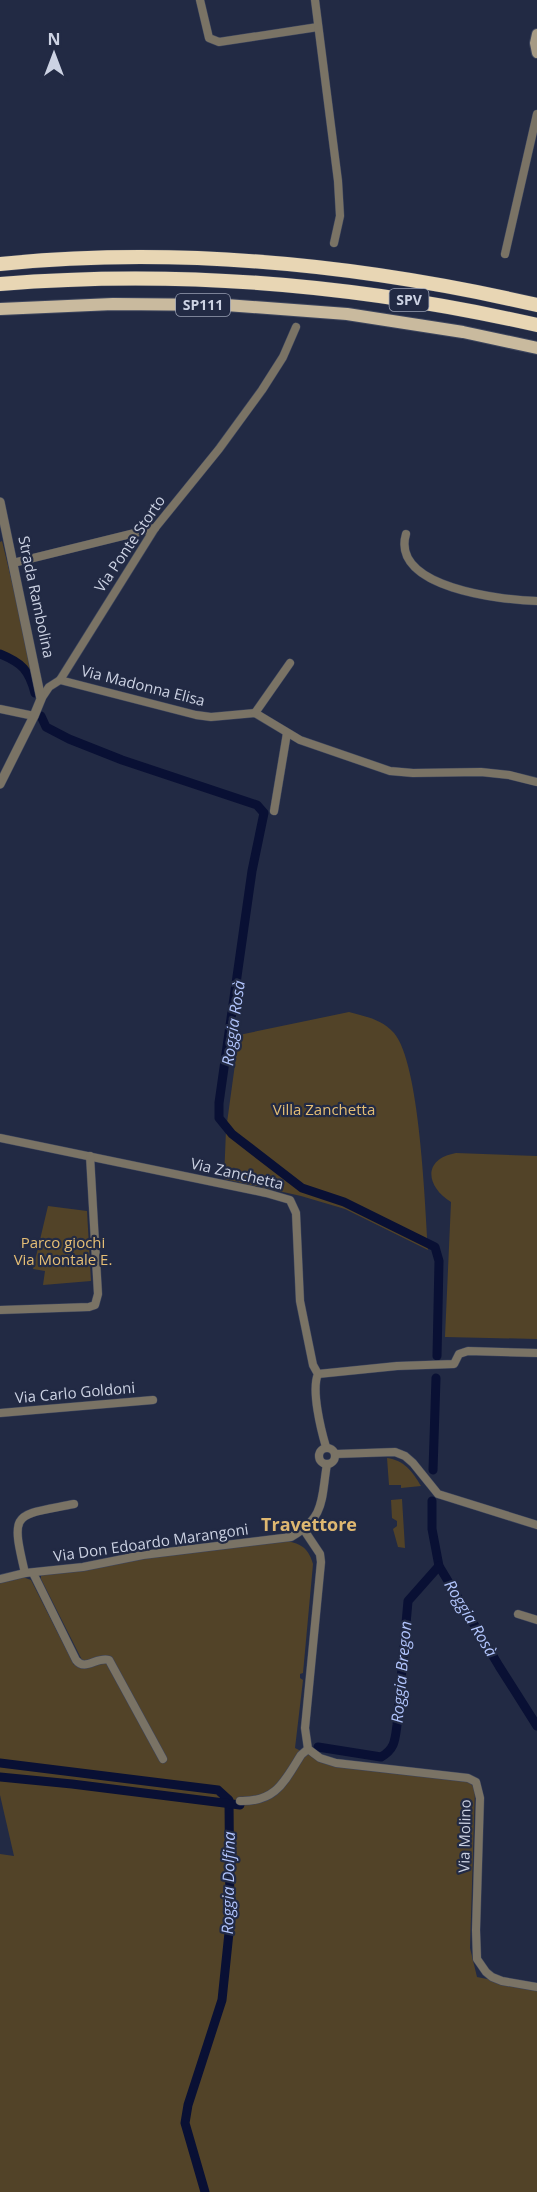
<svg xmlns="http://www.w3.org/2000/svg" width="537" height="2192" viewBox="0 0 537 2192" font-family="'Open Sans',sans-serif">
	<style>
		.green { fill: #524328 }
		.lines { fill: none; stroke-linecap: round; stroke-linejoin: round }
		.canal { stroke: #091034; stroke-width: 9 }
		.minor-casing { stroke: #3d455d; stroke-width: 9 }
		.tertiary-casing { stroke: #3d455d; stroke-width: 10 }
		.secondary-casing { stroke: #3d455d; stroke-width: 12 }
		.primary-casing { stroke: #3d455d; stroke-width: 14 }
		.motorway-casing { stroke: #3d455d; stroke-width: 15 }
		.minor { stroke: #7a7365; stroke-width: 8 }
		.tertiary { stroke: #7a7365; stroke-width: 9 }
		.secondary { stroke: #a79b85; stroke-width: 10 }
		.primary { stroke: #c9ba9e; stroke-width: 12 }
		.motorway { stroke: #e8d6b4; stroke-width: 14 }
		.labels { text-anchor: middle; stroke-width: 4.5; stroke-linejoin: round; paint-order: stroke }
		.shield { fill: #222a44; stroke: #99a0b3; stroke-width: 1.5 }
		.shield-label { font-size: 14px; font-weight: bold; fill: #ccd2e3 }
		.street-label { font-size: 15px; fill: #ccd2e3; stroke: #222a44 }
		.park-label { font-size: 15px; fill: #e5be75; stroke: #222a44 }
		.water-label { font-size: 16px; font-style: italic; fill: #b2c5fd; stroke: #222a44 }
		.quarter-label { font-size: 18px; font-weight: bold; fill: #dfb871; stroke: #222a44 }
	</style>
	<rect width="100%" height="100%" fill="#222a44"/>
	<g class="green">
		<path d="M2 541 33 669 25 676 12 662 0 656V542Z"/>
		<path d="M349 1012C367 1017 381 1019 394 1033 420 1063 425 1206 428 1250L345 1209 301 1196 224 1179 226 1130 239 1035Z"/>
		<path d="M456 1153 537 1156V1339L445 1337 451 1202C426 1187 422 1159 456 1153Z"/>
		<path d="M48 1206 87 1211 91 1281 43 1285 45 1271 33 1269Z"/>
		<path d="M387 1458C404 1460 413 1472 421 1486L401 1488V1485H389Z"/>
		<path d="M402 1499 405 1548 398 1547 393 1529 397 1526V1521L392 1518 391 1500Z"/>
		<path d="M279 1540C297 1542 308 1545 313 1564L303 1673 300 1674V1678L303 1680 295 1748 325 1763 467 1779 475 1789 470 1948 477 1977 537 1989V2192H0V1854L14 1856 0 1795V1580L20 1576 31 1580 74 1665 82 1660 41 1579V1572Z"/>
	</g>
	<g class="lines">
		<g class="canal">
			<path d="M0 654C22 663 29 670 35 693"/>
			<path d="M41 716 46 727 69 739 122 760 257 805 264 813 252 871 219 1103V1118L232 1134 302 1188 344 1202 435 1247 439 1261 437 1356"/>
			<path d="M433 1470 436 1378"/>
			<path d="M432 1501V1529L439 1566 499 1666 537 1726"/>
			<path d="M318 1747 381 1757C395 1749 395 1740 397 1725L408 1601 439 1566"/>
			<path d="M0 1763 218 1790 229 1800 230 1923 222 2000 188 2105 185 2123 205 2192"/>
			<path d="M0 1777 72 1784 240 1805"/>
		</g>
		<g class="minor-casing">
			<g id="minor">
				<path d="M200 0 209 38 219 42 318 27"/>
				<path d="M315 0 338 181 340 216 334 243"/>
				<path d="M505 254 537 114"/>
				<path d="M406 534C390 588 502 600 537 601"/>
				<path d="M13 563 155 528"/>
				<path d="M60 680 196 715 211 717 255 713 300 740 390 771 413 773 481 772 509 775 537 782"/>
				<path d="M41 699 49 687 60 680 155 528 219 449 262 390 283 357 296 327"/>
				<path d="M0 709 34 716"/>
				<path d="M255 713 290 663"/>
				<path d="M274 811 287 733"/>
				<path d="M0 1138 266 1193 290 1200 296 1213 300 1301 313 1365 318 1374C311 1390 321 1430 326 1447"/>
				<path d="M0 1310 89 1307 95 1305 98 1294 90 1156"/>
				<path d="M318 1374 397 1366 454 1364 459 1354 468 1351 537 1353"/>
				<path d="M0 1413 153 1400"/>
				<circle cx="327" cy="1456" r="8"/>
				<path d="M336 1454 395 1452 405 1456 413 1463 438 1494 537 1525"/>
				<path d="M304 1530 320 1554 321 1562 305 1728 308 1749 320 1758 336 1763 468 1778 476 1782 480 1798 476 1930 477 1959 486 1972 492 1977 502 1981 537 1987"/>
				<path d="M25 1573C10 1510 14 1516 74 1504"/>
				<path d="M33 1573 76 1660C85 1672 97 1656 109 1660L163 1759"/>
				<path d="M0 1579 25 1573 83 1567 143 1555 291 1537C326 1517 321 1499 327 1464"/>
				<path d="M518 1614 537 1620"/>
				<path d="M240 1801C276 1802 284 1782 301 1755L308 1749"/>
			</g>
		</g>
		<g class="tertiary-casing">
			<path id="tertiary" d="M0 502 41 699 34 716 0 784"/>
		</g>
		<g class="secondary-casing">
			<path id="secondary" d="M537 34 535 43 537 53"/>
		</g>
		<g class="primary-casing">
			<path id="primary" d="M0 309 113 304 226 305 347 314 463 332 537 348"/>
		</g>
		<g class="motorway-casing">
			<g id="motorway">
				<path d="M0 264C179 246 363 265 537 305"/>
				<path d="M0 284C181 269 361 285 537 325"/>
			</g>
		</g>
		<use href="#minor" class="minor"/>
		<use href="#tertiary" class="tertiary"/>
		<use href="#secondary" class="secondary"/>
		<use href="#primary" class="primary"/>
		<use href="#motorway" class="motorway"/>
	</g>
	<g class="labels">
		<g class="shield">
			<rect x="389.5" y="289" width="39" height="22" rx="4.5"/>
			<rect x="176" y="294" width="54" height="22" rx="4.5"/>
		</g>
		<g class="shield-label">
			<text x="409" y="305">SPV</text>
			<text x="203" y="310">SP111</text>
		</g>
		<g class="street-label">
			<text transform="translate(130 544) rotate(-56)" y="5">Via Ponte Storto</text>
			<text transform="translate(36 597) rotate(78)" y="5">Strada Rambolina</text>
			<text transform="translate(143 686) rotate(14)" y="5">Via Madonna Elisa</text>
			<text transform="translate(237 1174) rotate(13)" y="5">Via Zanchetta</text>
			<text transform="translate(75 1393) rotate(-5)" y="5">Via Carlo Goldoni</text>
			<text transform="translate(151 1543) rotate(-8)" y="5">Via Don Edoardo Marangoni</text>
			<text transform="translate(465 1836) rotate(-89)" y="5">Via Molino</text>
		</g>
		<g class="park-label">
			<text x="324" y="1115">Villa Zanchetta</text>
			<text x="63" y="1248">Parco giochi<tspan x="63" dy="17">Via Montale E.</tspan></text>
		</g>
		<g class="water-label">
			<text transform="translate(233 1023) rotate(-82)" y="6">Roggia Rosà</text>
			<text transform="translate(471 1618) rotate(59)" y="6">Roggia Rosà</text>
			<text transform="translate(401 1672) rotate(-85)" y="6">Roggia Bregon</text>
			<text transform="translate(228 1883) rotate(-89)" y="6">Roggia Dolfina</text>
		</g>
		<g class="quarter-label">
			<text x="309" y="1531">Travettore</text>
		</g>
	</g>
	<g transform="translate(54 54)" stroke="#222a44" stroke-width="4.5" paint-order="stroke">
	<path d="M0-4.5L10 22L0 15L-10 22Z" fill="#ccd2e3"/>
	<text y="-9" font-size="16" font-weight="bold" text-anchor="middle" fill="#ccd2e3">N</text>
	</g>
</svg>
